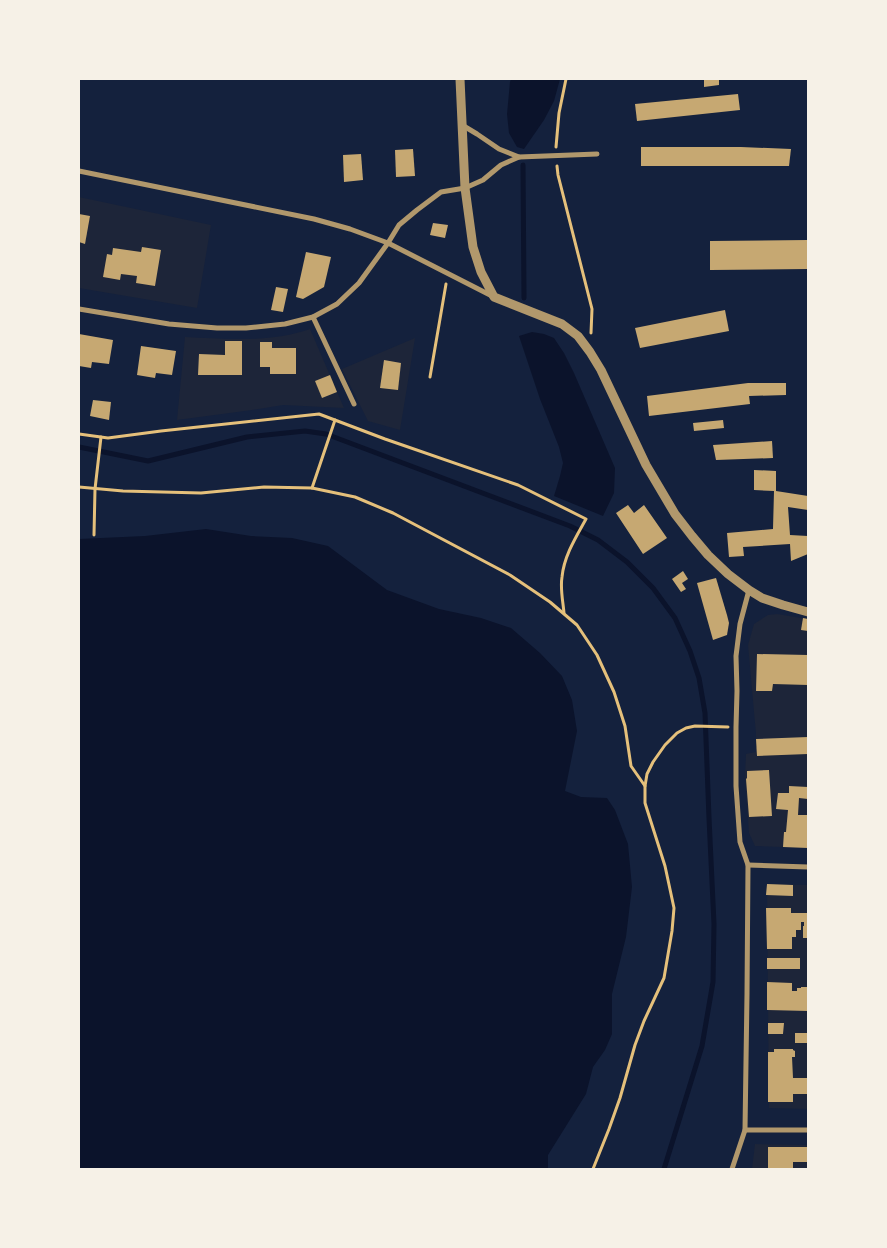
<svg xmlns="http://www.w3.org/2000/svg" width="887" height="1248" viewBox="0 0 887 1248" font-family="'Golos Text',sans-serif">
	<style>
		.green { fill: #1d2539 }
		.water { fill: #0b132b }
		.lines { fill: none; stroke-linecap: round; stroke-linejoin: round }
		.stream { stroke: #0b132b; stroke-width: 5 }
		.building { fill: #c6a872 }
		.path { stroke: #e5c07b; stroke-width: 3 }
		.minor { stroke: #b1986c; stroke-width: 5 }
		.tertiary { stroke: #b1986c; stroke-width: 9 }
	</style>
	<rect width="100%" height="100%" fill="#14213d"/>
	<g class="green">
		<path d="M79 197 211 225 197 308 79 288Z"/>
		<path d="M310 329 344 408 283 405 252 410 177 420 185 337C227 339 270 343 310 329Z"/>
		<path d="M415 338 400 430 368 421 342 369Z"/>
		<path d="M777 614 808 619V848L755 846 749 833 745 776 746 754 756 752V734L748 645 754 624 768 615Z"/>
		<path d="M767 884 808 885V1109L769 1108Z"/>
		<path d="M755 1144 808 1145V1169H752Z"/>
	</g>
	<g class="water">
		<path d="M511 79H560L554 101 544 120 524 149 517 147 509 133 507 114 510 82Z"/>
		<path d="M532 332 544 334 554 338 564 353 574 373 615 468 614 493 603 516 554 496 560 476 563 463 559 447 540 399 519 336Z"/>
		<path d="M206 529 251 536 292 538 328 546 387 590 439 609 481 618 511 628 540 653 562 676 572 700 577 731 565 791 581 797 607 798 615 810 628 844 632 887 626 937 612 994V1034L605 1050 593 1067 586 1094 548 1155V1169H79V539L145 536Z"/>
	</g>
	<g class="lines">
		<g class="stream">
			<path d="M523 165 524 298"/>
			<path d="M79 447 148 461 247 437 305 431 326 434 570 526 598 540 627 562 653 588 675 618 690 651 699 678 705 713 709 818 714 924 713 982 702 1046 664 1169"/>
		</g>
	</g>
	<g class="building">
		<path d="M704 79H719V85L704 87Z"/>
		<path d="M738 94 740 110 637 121 635 104Z"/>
		<path d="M641 147H741L791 149 789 166H641Z"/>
		<path d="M413 149 415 176 396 177 395 150Z"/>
		<path d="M361 154 363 180 344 182 343 155Z"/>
		<path d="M79 214 90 216 85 244 79 242Z"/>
		<path d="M433 223 448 225 445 238 430 235Z"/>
		<path d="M808 240V269L710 270V241Z"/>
		<path d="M142 247 161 250 155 286 136 283 137 276 121 274 120 280 103 277 107 254 112 255 113 248 141 252Z"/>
		<path d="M306 252 331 257 324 287 303 299 296 297Z"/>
		<path d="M276 287 288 289 283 312 271 310Z"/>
		<path d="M725 310 729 331 640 348 635 328Z"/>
		<path d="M79 334 113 340 109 364 92 362 91 368 79 366Z"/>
		<path d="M225 341H242V375H198L199 354 225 355Z"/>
		<path d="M260 342H272V348H296V374H270V367H260Z"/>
		<path d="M141 346 176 351 172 375 156 373 155 378 137 375Z"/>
		<path d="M384 360 401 363 398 390 380 388Z"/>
		<path d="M330 375 337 392 322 398 315 381Z"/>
		<path d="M748 383H786V395L749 396 750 404 649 416 647 396Z"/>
		<path d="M93 400 111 402 109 420 90 416Z"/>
		<path d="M723 420 724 428 694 431 693 423Z"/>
		<path d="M772 441 773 458 716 460 713 445Z"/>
		<path d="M754 470 776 471V491L808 496V510L788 507 790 535 808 536V554L791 561 790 544 743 547 744 556 729 557 727 533 773 529 774 491 754 490Z"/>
		<path d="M628 505 634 513 644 505 667 538 643 554 616 513Z"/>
		<path d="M683 571 688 579 682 583 686 589 681 592 672 579Z"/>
		<path d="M716 578 727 615 729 623 727 635 713 640 697 583Z"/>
		<path d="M803 618 808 619V631L801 630Z"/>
		<path d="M757 654 808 655V685L773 684 772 691H756Z"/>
		<path d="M808 737V754L757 756 756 739Z"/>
		<path d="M769 770 772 816 749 817 746 779 747 778V771Z"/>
		<path d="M789 786 808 787V799L799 798 798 815H808V848L783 847 784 832H786L788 810 776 809 778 793H789Z"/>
		<path d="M767 884 793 885V896L766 895Z"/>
		<path d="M766 908H791V913H808V938H803V926H804V922H801V930H796V937H792V949H767Z"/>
		<rect x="767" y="958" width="33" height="11"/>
		<path d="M767 982 792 983V991H797V988H801V987H808V1011L767 1010Z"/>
		<path d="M768 1023H784L783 1034H768Z"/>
		<rect x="795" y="1033" width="13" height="10"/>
		<path d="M774 1049H793V1050L795 1051V1057H792L793 1078H808V1094H793V1102H768V1052H774Z"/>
		<path d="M768 1147H808V1162H793V1169H768Z"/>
	</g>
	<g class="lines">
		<g class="path">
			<path d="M556 147 559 113 566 79"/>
			<path d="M557 166 558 175 592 309 591 333"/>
			<path d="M430 377 446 284"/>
			<path d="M79 434 108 438 161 431 319 414 385 439 518 485 586 519C576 537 564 556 562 577 560 589 563 601 564 613"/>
			<path d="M79 487 123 491 201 493 264 487 312 488 355 497 393 513 510 575 550 602 577 625 597 655 614 692 625 726 631 766 645 786"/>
			<path d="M312 488 335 420"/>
			<path d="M94 535 95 489 101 437"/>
			<path d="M593 1169 609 1129 620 1098 635 1045 644 1021 664 978 672 931 674 908 665 866 645 803V786L647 774 653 762 665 745 677 733 686 728 695 726 728 727"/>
		</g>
		<g class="minor">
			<path d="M462 125 477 134 499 149 519 157"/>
			<path d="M79 171 314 219 350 229 388 243 492 296"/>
			<path d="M79 309 169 324 217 328H246L285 324 313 317 337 304 359 283 388 243 399 225 417 210 441 192 465 188 483 180 501 165 519 157 597 154"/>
			<path d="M313 317 354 404"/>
			<path d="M748 865 808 867"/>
			<path d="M745 1130H808"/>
			<path d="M732 1169 745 1130 747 994 748 865 740 842 736 786V727L737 691 736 656 740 624 749 590"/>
		</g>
		<path class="tertiary" d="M460 79 465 188 473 247 481 272 494 297 562 324 578 336 590 352 601 370 646 465 675 514 692 536 708 555 728 574 749 590 762 598 783 605 808 612"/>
	</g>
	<rect width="887" height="1248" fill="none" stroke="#f6f1e7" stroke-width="160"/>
</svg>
